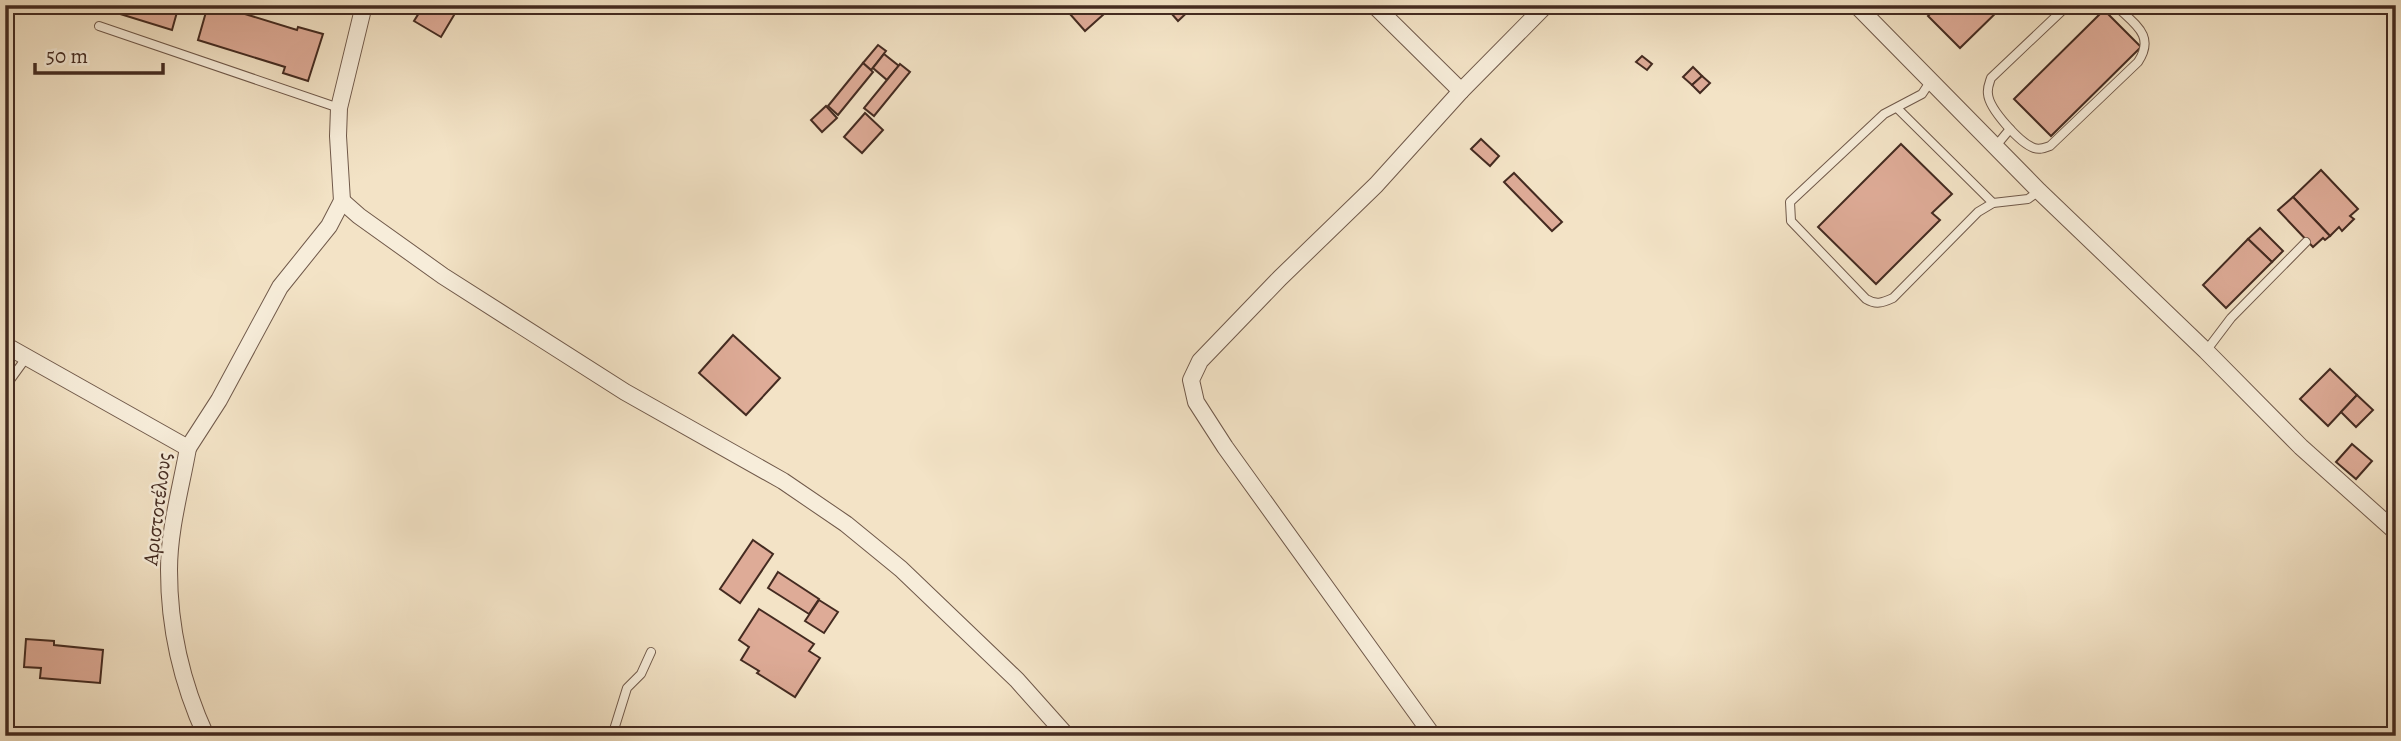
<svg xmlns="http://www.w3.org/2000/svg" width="2401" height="741" viewBox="0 0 2401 741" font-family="Alegreya,serif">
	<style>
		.building { fill: #deab97; stroke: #442b21; stroke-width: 2 }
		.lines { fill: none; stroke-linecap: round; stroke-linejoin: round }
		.service-casing { stroke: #70594a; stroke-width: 10 }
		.minor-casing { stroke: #70594a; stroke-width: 18 }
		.service { stroke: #f7edda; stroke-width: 8 }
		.minor { stroke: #f7edda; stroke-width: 16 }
		.labels { text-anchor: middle; stroke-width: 5; stroke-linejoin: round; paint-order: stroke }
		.street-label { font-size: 21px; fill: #442b21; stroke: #f7edda }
	</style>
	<rect width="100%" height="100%" fill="#f3e3c6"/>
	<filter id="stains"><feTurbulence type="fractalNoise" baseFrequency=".00286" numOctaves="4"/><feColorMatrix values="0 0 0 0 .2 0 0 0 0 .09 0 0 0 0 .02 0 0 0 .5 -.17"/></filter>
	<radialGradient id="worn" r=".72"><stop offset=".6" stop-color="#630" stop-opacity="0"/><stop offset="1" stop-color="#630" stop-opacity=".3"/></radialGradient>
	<g class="building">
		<path d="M91 5H179L172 30Z"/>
		<path d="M208 5H216L297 30 298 27 323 34 308 81 283 73 285 67 198 40Z"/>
		<path d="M424 5H460L441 37 414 21Z"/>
		<path d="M1062 5H1114L1085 31Z"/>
		<path d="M1164 5H1195L1178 21Z"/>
		<path d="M1939 5H2004L1960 48 1928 16Z"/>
		<path d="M2104 10 2141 47 2051 136 2014 99Z"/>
		<path d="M878 45 886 51 871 70 863 63Z"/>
		<path d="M884 54 899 66 887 80 873 68Z"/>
		<path d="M1642 56 1652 64 1647 70 1636 62Z"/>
		<path d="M863 63 873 72 838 115 828 106Z"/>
		<path d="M900 64 910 72 874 116 864 108Z"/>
		<path d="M1693 67 1702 76 1692 85 1683 77Z"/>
		<path d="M1702 76 1710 83 1700 93 1692 85Z"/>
		<path d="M826 106 837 118 822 132 811 120Z"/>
		<path d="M865 113 883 130 862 153 844 137Z"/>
		<path d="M1481 139 1499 156 1490 166 1471 149Z"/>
		<path d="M1901 144 1952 194 1932 213 1940 220 1876 284 1818 227Z"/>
		<path d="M2321 170 2358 209 2350 216 2354 219 2342 231 2339 227 2330 236 2293 197Z"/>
		<path d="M1514 173 1562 222 1552 231 1504 182Z"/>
		<path d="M2293 197 2330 236 2325 240 2323 238 2313 247 2278 210Z"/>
		<path d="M2260 228 2283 251 2272 262 2248 239Z"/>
		<path d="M2248 239 2272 262 2226 308 2203 285Z"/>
		<path d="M733 335 780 378 746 415 699 373Z"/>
		<path d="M2330 369 2357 395 2328 426 2300 399Z"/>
		<path d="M2357 395 2373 410 2356 427 2341 412Z"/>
		<path d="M2352 444 2372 461 2356 479 2336 462Z"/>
		<path d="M753 540 773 554 740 603 720 589Z"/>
		<path d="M778 572 819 599 809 614 768 588Z"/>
		<path d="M819 600 838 612 824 633 805 621Z"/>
		<path d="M759 609 814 644 809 651 820 658 795 697 757 673 759 671 741 660 749 647 739 640Z"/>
		<path d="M26 639 54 641V645L103 650 100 683 40 678 41 668 24 667Z"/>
	</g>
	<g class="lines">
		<g class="service-casing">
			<g id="service">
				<path d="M2068 5 1991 78C1989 84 1987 88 1988 94 1989 109 2020 143 2034 148 2040 150 2044 148 2050 146L2138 62C2156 35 2134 24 2115 5"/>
				<path d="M99 26 339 108"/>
				<path d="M1930 82 1922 94 1884 114 1790 202 1791 221 1866 299C1876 305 1882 303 1893 298L1978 212 1993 203 2028 199 2039 191"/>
				<path d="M1897 108 1993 203"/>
				<path d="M1995 147 2010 129"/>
				<path d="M2206 351 2231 318 2306 242"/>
				<path d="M5 387 26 358"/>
				<path d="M612 736 627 688 641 674 651 652"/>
			</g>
		</g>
		<g class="minor-casing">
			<g id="minor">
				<path d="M1374 5 1461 91"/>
				<path d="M1856 5 2039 191 2206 351 2301 447 2396 532"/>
				<path d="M342 201 359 216 443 276 625 392 783 481 846 524 901 569 1017 680 1067 736"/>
				<path d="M342 201 338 136 339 108 364 5"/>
				<path d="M5 345 188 448C181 488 169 529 169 570 169 627 182 684 206 736"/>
				<path d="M188 448 219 400 280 287 329 226 342 201"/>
				<path d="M1433 736 1225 447 1196 402 1191 380 1200 361 1280 278 1376 185 1461 91 1546 5"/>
			</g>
		</g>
		<use href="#service" class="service"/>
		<use href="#minor" class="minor"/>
	</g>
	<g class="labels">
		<g class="street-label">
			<text transform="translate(157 509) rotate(-83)" y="7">Αριστοτέλους</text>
		</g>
	</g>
	<rect width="2401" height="741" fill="none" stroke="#f3e3c6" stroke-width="28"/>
	<rect x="7" y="7" width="2387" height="727" fill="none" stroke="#442b21" stroke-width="3.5"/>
	<rect x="14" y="14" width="2373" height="713" fill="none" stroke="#442b21" stroke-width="2"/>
	<path d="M35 63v10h128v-10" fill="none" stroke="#442b21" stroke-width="3.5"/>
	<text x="46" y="63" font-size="21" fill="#442b21" stroke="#f7edda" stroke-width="5" paint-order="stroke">50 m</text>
	<rect width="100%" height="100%" filter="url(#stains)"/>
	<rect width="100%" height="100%" fill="url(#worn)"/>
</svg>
